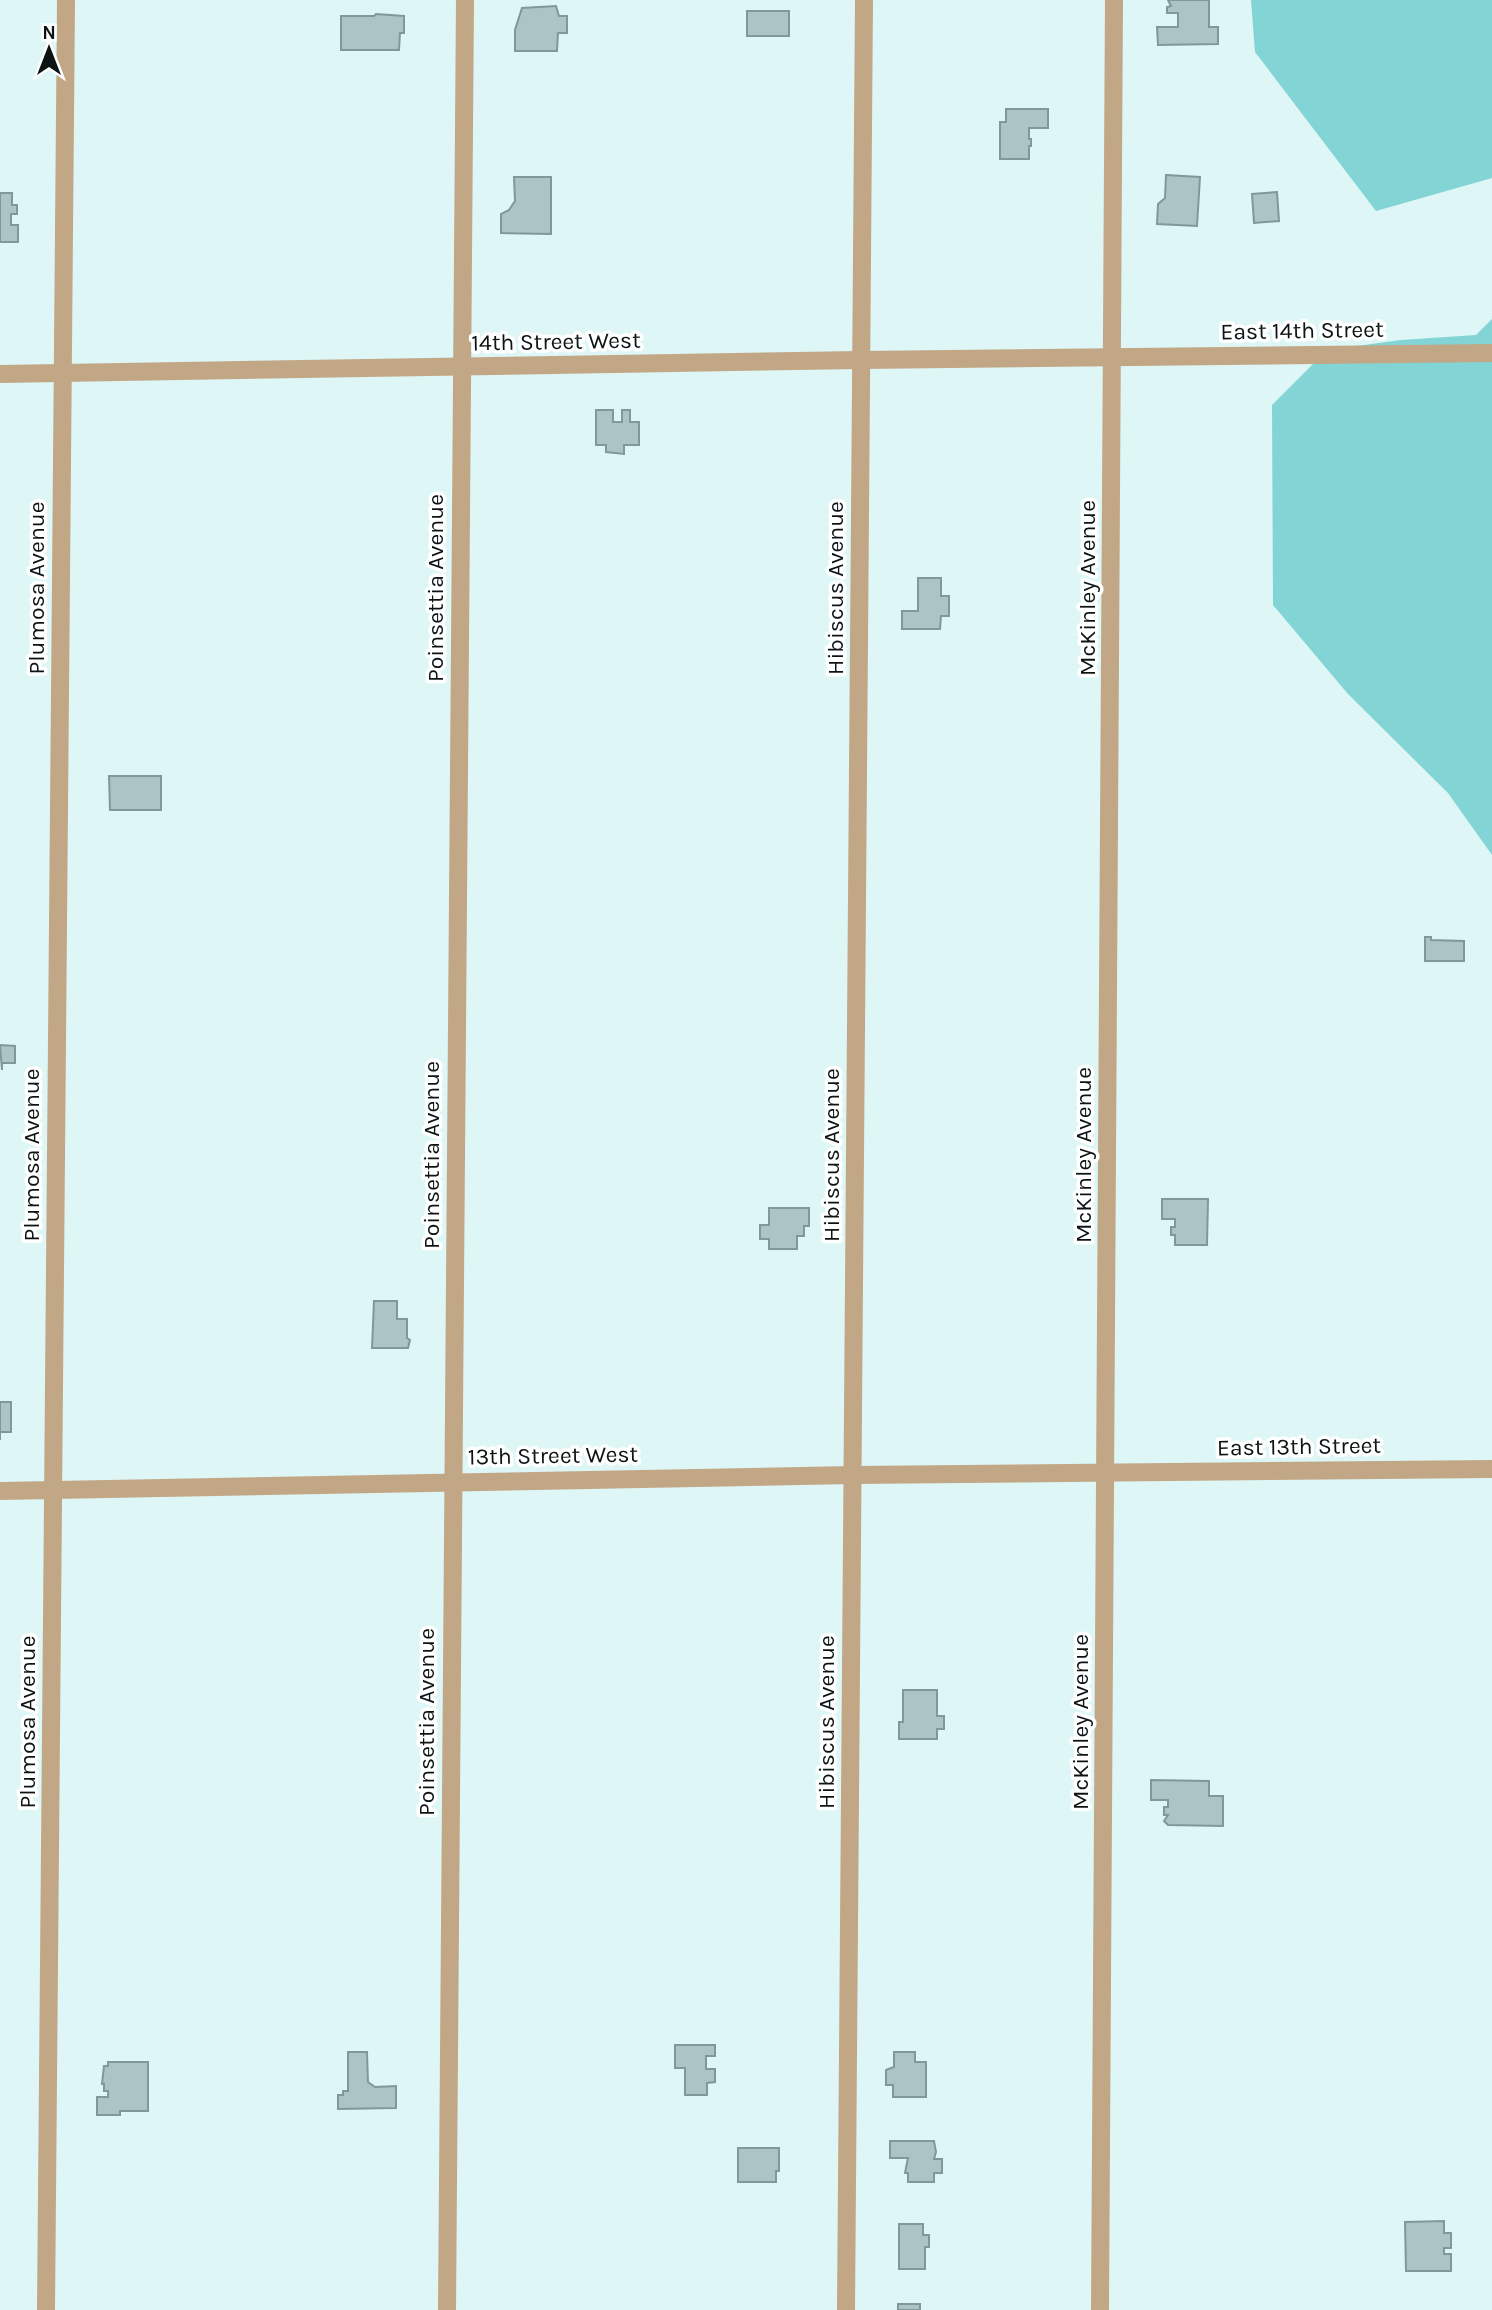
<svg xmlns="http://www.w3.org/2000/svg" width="1492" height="2310" viewBox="0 0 1492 2310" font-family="Karla,sans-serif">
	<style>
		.green { fill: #82d4d5 }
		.building { fill: #acc4c4; stroke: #829898; stroke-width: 2 }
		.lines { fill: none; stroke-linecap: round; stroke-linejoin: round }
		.street { stroke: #c2a786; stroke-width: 18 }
		.labels { text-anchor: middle; stroke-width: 7; stroke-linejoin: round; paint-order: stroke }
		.street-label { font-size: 23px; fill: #0b1313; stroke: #fff }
	</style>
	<rect width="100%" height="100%" fill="#def6f6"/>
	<g class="green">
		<path d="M1251 0H1492V178L1376 211 1255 52Z"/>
		<path d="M1492 319V855L1448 793 1348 694 1273 605 1272 405 1327 350 1401 340 1476 335Z"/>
	</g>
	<g class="building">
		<path d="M1168 0H1209V27H1218V44L1158 45 1157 27H1178V13H1167V7L1171 6Z"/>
		<path d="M556 6 559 16H567V33H558L557 51H515V30L522 8Z"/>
		<rect x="747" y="11" width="42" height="25"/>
		<path d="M376 14 404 16V33H400L399 50H341V16H374Z"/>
		<path d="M1006 109H1048V128H1029V139H1031V146H1029V159H1000V122H1006Z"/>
		<path d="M1166 175 1200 177 1197 226 1157 224 1158 204 1165 198Z"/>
		<path d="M514 177H551V234L501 233V214L509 210 515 201Z"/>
		<path d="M1277 192 1279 221 1254 223 1252 194Z"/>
		<path d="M0 193H12V205H17V214H11V225H18V242H0Z"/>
		<path d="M596 410H613V422H622V410H630V422H639V445H624V454L606 452V445H596Z"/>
		<path d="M918 578H941V596H949V616H941L940 629H902V611H918Z"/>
		<path d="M109 776H161V810H110Z"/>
		<path d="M1425 937H1431V940L1464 941V961H1425Z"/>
		<path d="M0 1045 15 1046V1063H2V1070Z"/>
		<path d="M1162 1199H1208L1207 1245H1175V1235H1171V1227H1175V1219H1162Z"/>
		<path d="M769 1208H809V1226H804V1236H797V1249H769V1239H760V1225H769Z"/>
		<path d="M374 1301H397V1319H407V1338L410 1340 408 1348H372Z"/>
		<path d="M0 1402H11V1432H0V1440Z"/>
		<path d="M903 1690H937V1716H944V1729H937V1739H899V1722H903Z"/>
		<path d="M1151 1780 1209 1781V1796H1223V1826L1168 1825 1164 1821 1168 1815H1164V1807H1168V1800H1151Z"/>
		<path d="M675 2045H715V2056H706V2069H715V2082L707 2083V2095H685V2068H675Z"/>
		<path d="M348 2052H367L368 2082 375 2087 396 2086V2108L338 2109V2095H343V2091H348Z"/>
		<path d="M894 2052H915V2062H926V2097H893V2085H886V2070L894 2067Z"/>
		<path d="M108 2062H148V2111H120V2115H97V2097H108V2091H104V2084H102L104 2066H108Z"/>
		<path d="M890 2141H934L936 2152 934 2159H942V2173H934V2182H908V2173H905L908 2158H890Z"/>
		<path d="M738 2148H779V2171H776V2182H738Z"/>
		<path d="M1444 2221V2233H1451V2248H1444V2254H1451V2271H1406L1405 2222Z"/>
		<path d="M899 2224H923V2235H929V2247H925V2269H899Z"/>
		<rect x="898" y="2304" width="22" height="6"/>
	</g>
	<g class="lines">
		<g class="street">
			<path d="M0 374 861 360 1492 353"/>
			<path d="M0 1491 853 1475 1492 1469"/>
			<path d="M46 2310 66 0"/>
			<path d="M447 2310 465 0"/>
			<path d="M846 2310 864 0"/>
			<path d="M1100 2310 1114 0"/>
		</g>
	</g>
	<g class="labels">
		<g class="street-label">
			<text transform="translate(1302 330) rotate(-1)" y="8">East 14th Street</text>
			<text transform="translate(556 341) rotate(-1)" y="8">14th Street West</text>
			<text transform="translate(36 588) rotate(-90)" y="8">Plumosa Avenue</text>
			<text transform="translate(435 588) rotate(-90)" y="8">Poinsettia Avenue</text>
			<text transform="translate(835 588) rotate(-90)" y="8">Hibiscus Avenue</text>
			<text transform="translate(1087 588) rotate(-90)" y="8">McKinley Avenue</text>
			<text transform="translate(31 1155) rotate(-90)" y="8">Plumosa Avenue</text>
			<text transform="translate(431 1155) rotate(-90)" y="8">Poinsettia Avenue</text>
			<text transform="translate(831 1155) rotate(-90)" y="8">Hibiscus Avenue</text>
			<text transform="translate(1083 1155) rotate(-90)" y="8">McKinley Avenue</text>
			<text transform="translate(1299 1446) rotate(-1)" y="8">East 13th Street</text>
			<text transform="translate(553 1455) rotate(-1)" y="8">13th Street West</text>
			<text transform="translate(27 1722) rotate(-90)" y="8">Plumosa Avenue</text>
			<text transform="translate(426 1722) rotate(-90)" y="8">Poinsettia Avenue</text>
			<text transform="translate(826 1722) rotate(-90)" y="8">Hibiscus Avenue</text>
			<text transform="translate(1080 1722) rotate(-90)" y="8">McKinley Avenue</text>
		</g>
	</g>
	<g transform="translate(49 49)" stroke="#ffffff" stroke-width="5" paint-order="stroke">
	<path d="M0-5L12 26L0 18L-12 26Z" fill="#0b1313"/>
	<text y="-10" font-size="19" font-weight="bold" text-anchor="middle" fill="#0b1313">N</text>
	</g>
</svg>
